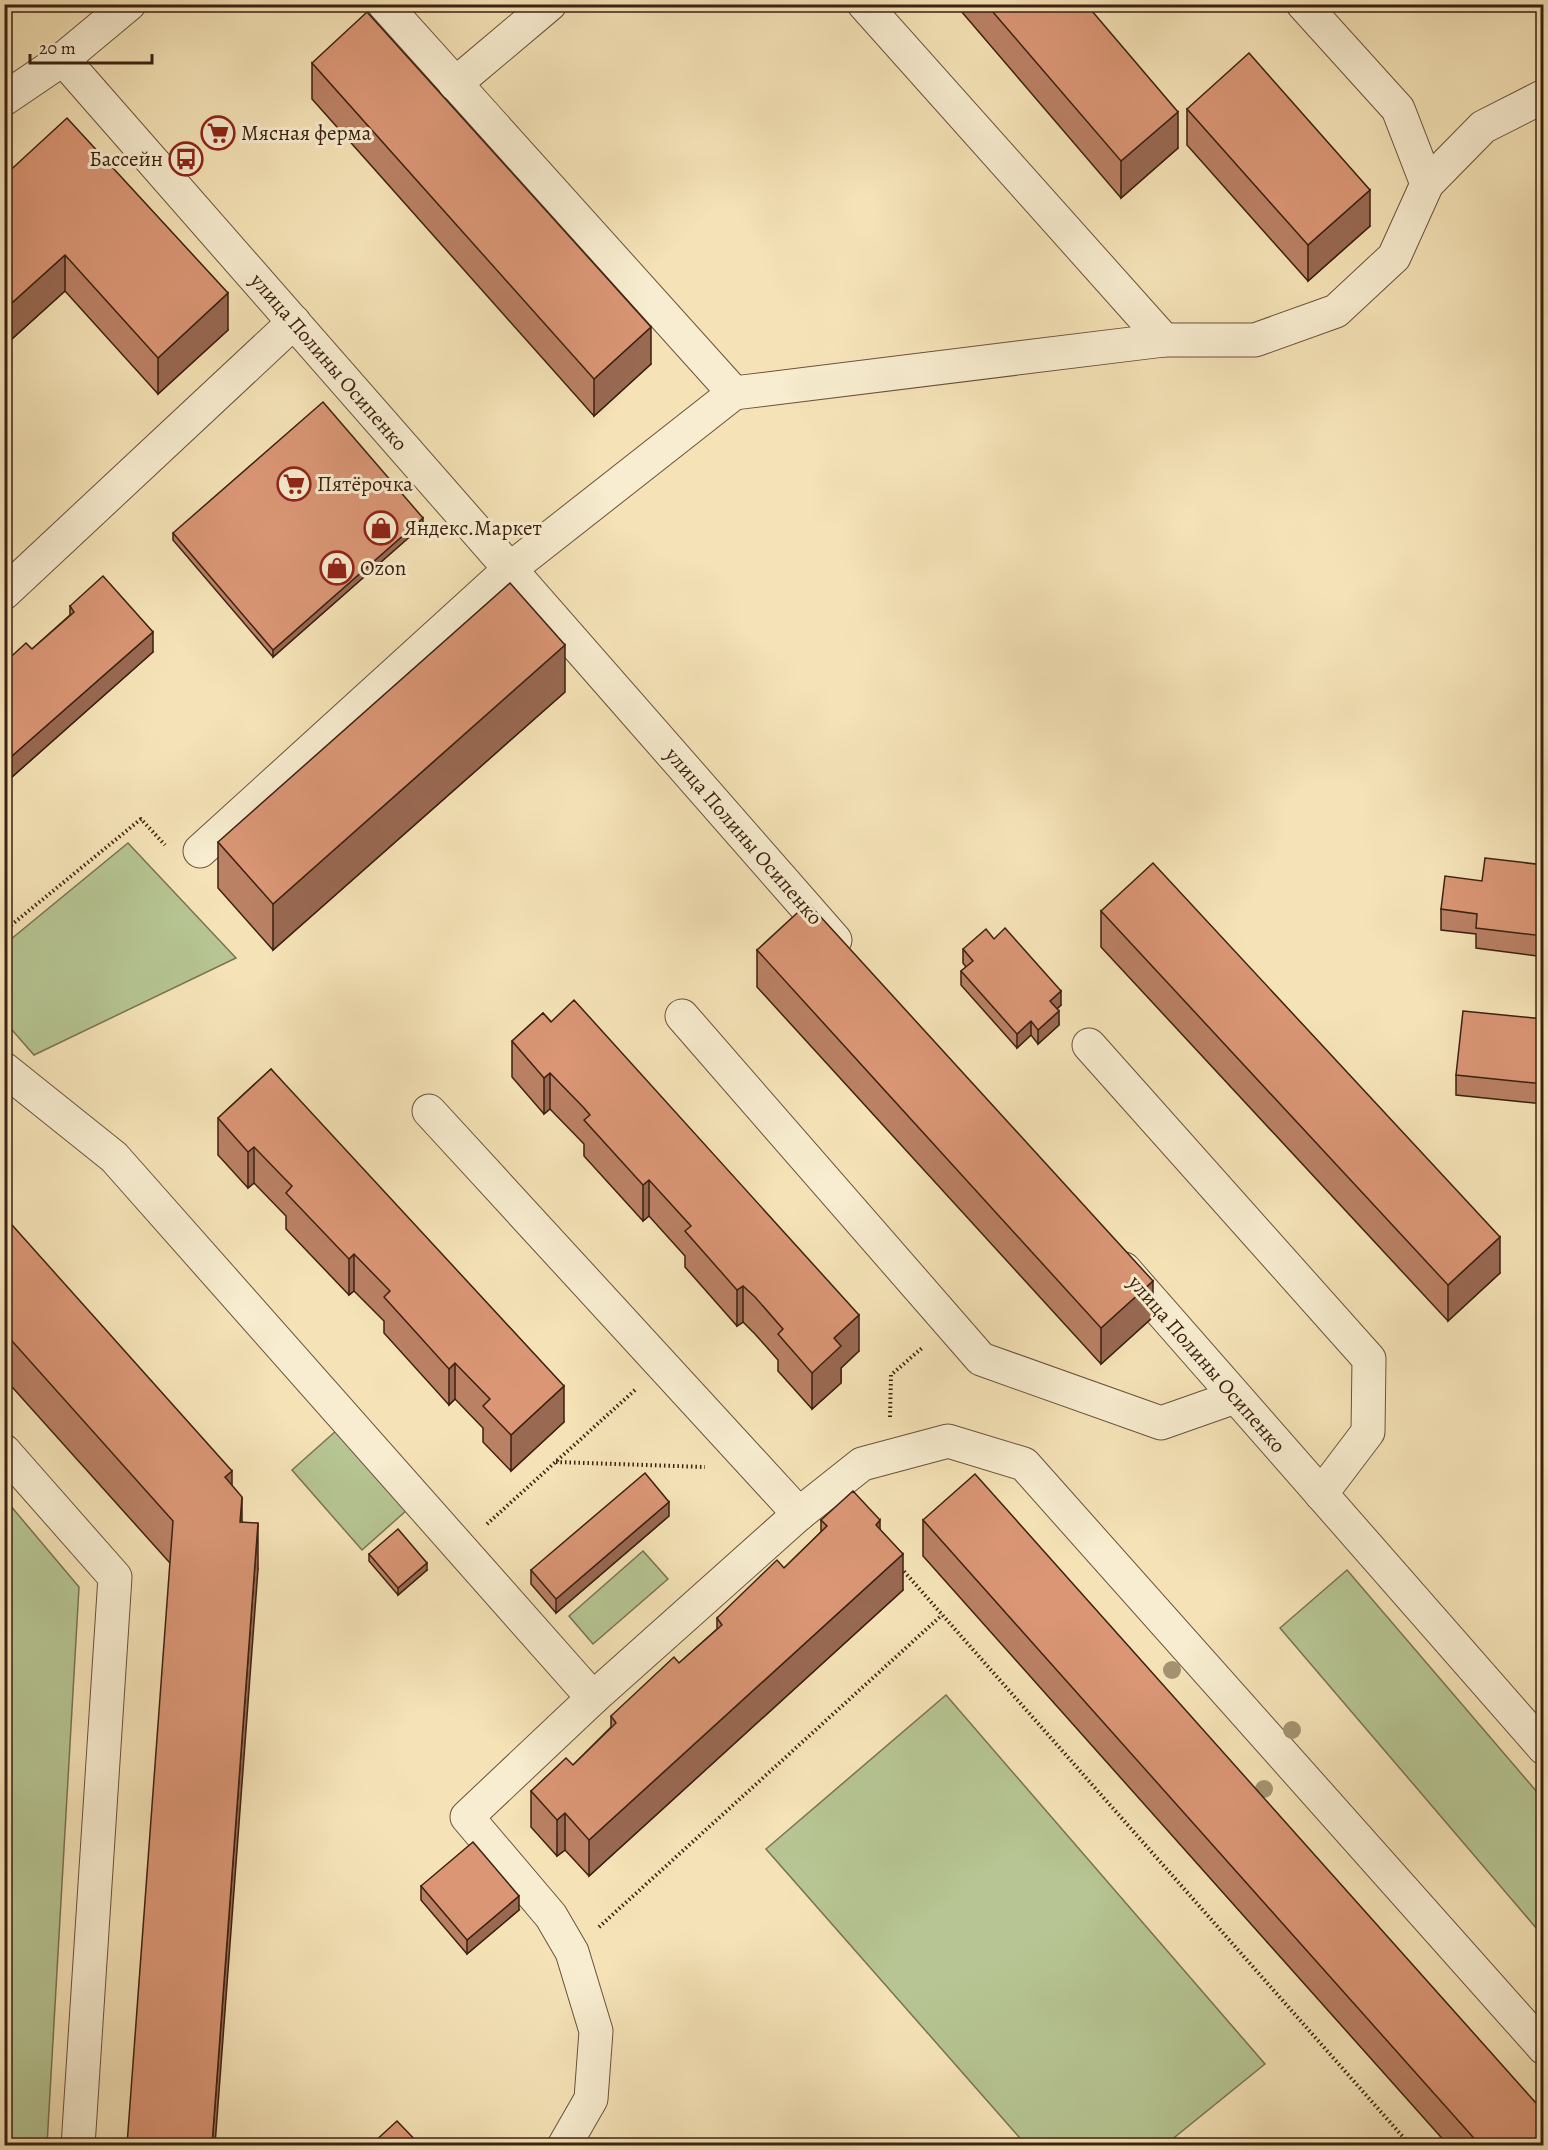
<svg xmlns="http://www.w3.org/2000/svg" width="1548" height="2150" viewBox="0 0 1548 2150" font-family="Alegreya,serif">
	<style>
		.green { fill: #b6c593; stroke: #797352; stroke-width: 1.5 }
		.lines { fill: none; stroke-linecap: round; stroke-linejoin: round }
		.minor-casing { stroke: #6a523a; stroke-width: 35 }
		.path { stroke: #3c2110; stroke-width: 4; stroke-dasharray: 1.5 3; stroke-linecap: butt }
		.minor { stroke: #f8edd0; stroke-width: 33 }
		.tree { fill: #a49371 }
		.wall { fill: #bb8165; stroke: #3c2110; stroke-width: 1.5 }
		.shaded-wall { fill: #996952; stroke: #3c2110; stroke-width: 1.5 }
		.building { fill: #da9675; stroke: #3c2110; stroke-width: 1.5 }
		.labels { text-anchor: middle; stroke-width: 6; stroke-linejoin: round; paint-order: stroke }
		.poi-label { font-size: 21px; fill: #3c2110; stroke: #f8edd0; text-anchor: start }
		.street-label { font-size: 21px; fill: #3c2110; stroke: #f8edd0 }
	</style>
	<rect width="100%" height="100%" fill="#f5e3b7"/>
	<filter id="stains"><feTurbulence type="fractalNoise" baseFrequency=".00333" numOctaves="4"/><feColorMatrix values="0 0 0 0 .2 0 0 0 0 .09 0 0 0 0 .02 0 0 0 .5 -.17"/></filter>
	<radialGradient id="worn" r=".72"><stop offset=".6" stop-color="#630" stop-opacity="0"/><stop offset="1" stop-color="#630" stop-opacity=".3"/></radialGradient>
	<g class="green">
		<path d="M128 843 236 958 34 1055 5 1022V944Z"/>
		<path d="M337 1430 407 1510 362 1550 292 1470Z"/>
		<path d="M4 1498 79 1587 47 2145H5Z"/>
		<path d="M643 1551 668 1579 593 1644 569 1616Z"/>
		<path d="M1347 1570 1543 1799V1936L1280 1628Z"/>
		<path d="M946 1695 1265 2064 1165 2145H1026L766 1849Z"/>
	</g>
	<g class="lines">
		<g class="minor-casing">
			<g id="minor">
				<path d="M1303 4 1398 109 1427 184"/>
				<path d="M63 59 835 940"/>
				<path d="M455 84 550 4"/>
				<path d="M4 99 63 59 129 4"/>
				<path d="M1164 340H1255L1336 311 1394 257 1427 184 1483 127 1544 96"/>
				<path d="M734 393 1164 340 864 4"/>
				<path d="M4 593 294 322"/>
				<path d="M200 851 510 569 734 393 384 4"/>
				<path d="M682 1016 981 1359 1161 1423 1235 1397"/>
				<path d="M1089 1045 1369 1359 1368 1432 1321 1494"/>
				<path d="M4 1069 114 1157 593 1698"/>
				<path d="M429 1111 799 1514"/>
				<path d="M1124 1269 1544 1748"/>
				<path d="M4 1451 115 1577 78 2146"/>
				<path d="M564 2146 591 2099 596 2031 572 1952 551 1916 467 1817 593 1698 799 1514 862 1464 948 1441 1024 1464 1544 2048"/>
			</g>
		</g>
		<g class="path">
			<path d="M4 931 141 819 165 845"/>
			<path d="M890 1417 891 1375 922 1348"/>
			<path d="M556 1462 705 1467"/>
			<path d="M487 1524 635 1390"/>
			<path d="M901 1568 1411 2146"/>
			<path d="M599 1927 942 1615"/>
		</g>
		<use href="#minor" class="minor"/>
	</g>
	<g class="tree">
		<circle cx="1172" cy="1670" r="9"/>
		<circle cx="1292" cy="1730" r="9"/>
		<circle cx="1264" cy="1789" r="9"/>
	</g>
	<g class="wall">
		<path d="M955 4H1086L1178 148 1121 198Z"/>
		<path d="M312 63 651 364 594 416 312 99Z"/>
		<path d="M1187 109 1370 226 1308 281 1187 145Z"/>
		<path d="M4 176 228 330 158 394 65 291 4 346Z"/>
		<path d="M423 525 273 657 173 540V533Z"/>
		<path d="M70 606 153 652 4 784V663L32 649 70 615Z"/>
		<path d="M565 692 273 950 218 888V842Z"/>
		<path d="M1544 865V957L1476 948V934L1441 930V909L1482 881Z"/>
		<path d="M1101 911 1500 1273 1448 1321 1101 947Z"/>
		<path d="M994 939 1061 1005 1057 1009 1059 1025 1038 1044 1031 1035 1017 1048 961 985V971L966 967 963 963V949Z"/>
		<path d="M757 950 1153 1317 1101 1364 757 987Z"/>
		<path d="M543 1013 859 1351 841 1368V1383L812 1409 778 1371V1360L755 1334 743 1322 737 1326 685 1267V1256L649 1216 643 1221 584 1156V1144L550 1109 544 1114 512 1077V1041Z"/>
		<path d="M1544 1019V1104L1456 1095V1075Z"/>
		<path d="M271 1069 564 1422 511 1471 483 1442V1428L455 1399 449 1405 384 1333V1321L354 1291 349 1295 286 1229V1216L284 1214 254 1183 248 1188 218 1155V1118Z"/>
		<path d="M4 1216 232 1486 242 1522 258 1569 170 1563 4 1378Z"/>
		<path d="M669 1516 556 1613 531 1584V1570Z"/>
		<path d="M821 1520 880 1529 903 1590 589 1876 565 1850 557 1856 531 1827V1791L573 1765 611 1727V1716L679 1663 717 1629V1618L784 1568 821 1532Z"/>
		<path d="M923 1520 1544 2145H1448L923 1556Z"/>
		<path d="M369 1554 427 1570 398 1595 369 1561Z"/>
		<path d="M421 1886 519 1910 467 1954 421 1900Z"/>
	</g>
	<g class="shaded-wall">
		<path d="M1178 112V148L1121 198V161Z"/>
		<path d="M1370 190V226L1308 281V245Z"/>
		<path d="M65 255V291L4 346V310Z"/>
		<path d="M228 293V330L158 394V358Z"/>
		<path d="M651 327V364L594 416V379Z"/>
		<path d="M423 518V525L273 657V650Z"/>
		<path d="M153 632V652L4 784V763Z"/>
		<path d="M565 645V692L273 950V904Z"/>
		<path d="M1061 991V1005L1050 1015V1001Z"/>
		<path d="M1059 1011V1025L1038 1044V1030Z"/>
		<path d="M1031 1021V1035L1017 1048V1034Z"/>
		<path d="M550 1073V1109L544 1114V1078Z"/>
		<path d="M254 1147V1183L248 1188V1152Z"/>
		<path d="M649 1180V1216L643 1221V1185Z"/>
		<path d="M1500 1237V1273L1448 1321V1285Z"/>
		<path d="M354 1254V1291L349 1295V1259Z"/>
		<path d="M1153 1281V1317L1101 1364V1328Z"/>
		<path d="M743 1286V1322L737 1326V1290Z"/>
		<path d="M859 1315V1351L841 1368V1383L812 1409V1373L834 1338Z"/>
		<path d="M455 1363V1399L449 1405V1369Z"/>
		<path d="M564 1386V1422L511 1471V1435Z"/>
		<path d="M232 1471V1517L225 1477Z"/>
		<path d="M242 1497V1543L240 1522Z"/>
		<path d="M669 1502V1516L556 1613V1599Z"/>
		<path d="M880 1520V1556L876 1525Z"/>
		<path d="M258 1523V1569L215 2145H212Z"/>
		<path d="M903 1554V1590L589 1876V1840Z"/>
		<path d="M427 1563V1570L398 1595V1588Z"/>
		<path d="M565 1813V1850L557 1856V1820Z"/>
		<path d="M519 1896V1910L467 1954V1940Z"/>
	</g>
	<g class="building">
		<path d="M986 4H1086L1178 112 1121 161Z"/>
		<path d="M367 12 651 327 594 379 312 63Z"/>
		<path d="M1249 53 1370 190 1308 245 1187 109Z"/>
		<path d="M67 118 228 293 158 358 65 255 4 310V176Z"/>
		<path d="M323 402 423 518 273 650 173 533Z"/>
		<path d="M103 576 153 632 4 763V663L26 643 32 649 74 612 70 606Z"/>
		<path d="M510 583 565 645 273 904 218 842Z"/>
		<path d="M1485 858 1544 865V936L1476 928 1477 914 1441 909 1445 876 1482 881Z"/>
		<path d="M1153 863 1500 1237 1448 1285 1101 911Z"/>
		<path d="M808 903 1153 1281 1101 1328 757 950Z"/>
		<path d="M1005 928 1061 991 1050 1001 1059 1011 1038 1030 1031 1021 1017 1034 961 971 973 961 963 949 986 929 994 939Z"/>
		<path d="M574 1000 859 1315 834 1338 841 1346 812 1373 778 1334 783 1329 755 1297 743 1286 737 1290 685 1231 691 1226 649 1180 643 1185 584 1120 590 1115 584 1108 550 1073 544 1078 512 1041 543 1013 551 1022Z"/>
		<path d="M1463 1011 1544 1019V1084L1456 1075Z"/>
		<path d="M271 1069 564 1386 511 1435 483 1406 490 1399 455 1363 449 1369 384 1297 390 1291 354 1254 349 1259 286 1193 292 1186 284 1178 254 1147 248 1152 218 1118Z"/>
		<path d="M4 1216 232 1471 225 1477 242 1497 240 1522 258 1523 212 2145H127L173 1521 4 1332Z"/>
		<path d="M645 1473 669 1502 556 1599 531 1570Z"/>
		<path d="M975 1474 1544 2112V2145H1480L923 1520Z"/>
		<path d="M853 1491 880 1520 876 1525 903 1554 589 1840 565 1813 557 1820 531 1791 566 1758 573 1765 616 1723 611 1716 674 1657 679 1663 722 1625 717 1618 777 1560 784 1568 827 1526 821 1520Z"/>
		<path d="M398 1529 427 1563 398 1588 369 1554Z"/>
		<path d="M473 1842 519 1896 467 1940 421 1886Z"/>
		<path d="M397 2121 420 2145H373L372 2144Z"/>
	</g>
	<defs>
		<g id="supermarket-ring" transform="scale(1.725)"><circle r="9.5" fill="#f8edd0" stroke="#8f2418" stroke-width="1.5"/><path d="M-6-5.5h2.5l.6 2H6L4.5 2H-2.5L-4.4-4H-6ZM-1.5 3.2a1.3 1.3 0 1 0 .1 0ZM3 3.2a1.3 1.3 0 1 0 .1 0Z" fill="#8f2418"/></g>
		<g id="bus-ring" transform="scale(1.725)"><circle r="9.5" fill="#f8edd0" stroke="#8f2418" stroke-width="1.5"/><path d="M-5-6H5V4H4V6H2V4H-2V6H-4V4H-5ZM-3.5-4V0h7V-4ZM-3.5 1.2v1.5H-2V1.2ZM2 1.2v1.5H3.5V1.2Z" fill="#8f2418"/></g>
		<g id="shop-ring" transform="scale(1.725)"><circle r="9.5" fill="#f8edd0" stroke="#8f2418" stroke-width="1.5"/><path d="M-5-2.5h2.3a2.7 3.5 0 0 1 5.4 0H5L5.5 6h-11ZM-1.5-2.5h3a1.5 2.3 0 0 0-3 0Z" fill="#8f2418"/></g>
	</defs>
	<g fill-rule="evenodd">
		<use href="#supermarket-ring" x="218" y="133"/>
		<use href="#bus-ring" x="186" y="159"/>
		<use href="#supermarket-ring" x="294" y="484"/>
		<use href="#shop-ring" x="381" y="528"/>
		<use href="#shop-ring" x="337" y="568"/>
	</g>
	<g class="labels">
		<g class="poi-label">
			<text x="241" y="140">Мясная ферма</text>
			<text x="163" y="166" text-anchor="end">Бассейн</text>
			<text x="317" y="491">Пятёрочка</text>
			<text x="404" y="535">Яндекс.Маркет</text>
			<text x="360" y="575">Ozon</text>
		</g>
		<g class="street-label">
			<text transform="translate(329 362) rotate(49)" y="7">улица Полины Осипенко</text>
			<text transform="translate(744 836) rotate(49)" y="7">улица Полины Осипенко</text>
			<text transform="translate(1207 1364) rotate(49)" y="7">улица Полины Осипенко</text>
		</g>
	</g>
	<rect width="1548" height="2150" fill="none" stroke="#f5e3b7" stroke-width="24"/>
	<rect x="6" y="6" width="1536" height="2138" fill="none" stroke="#3c2110" stroke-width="3"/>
	<rect x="12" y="12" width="1524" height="2126" fill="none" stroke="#3c2110" stroke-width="1.5"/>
	<path d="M30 54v9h122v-9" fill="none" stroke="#3c2110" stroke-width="3"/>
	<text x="39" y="54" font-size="18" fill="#3c2110" stroke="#f8edd0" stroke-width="4.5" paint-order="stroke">20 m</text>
	<rect width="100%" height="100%" filter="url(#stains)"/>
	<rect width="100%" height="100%" fill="url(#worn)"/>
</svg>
